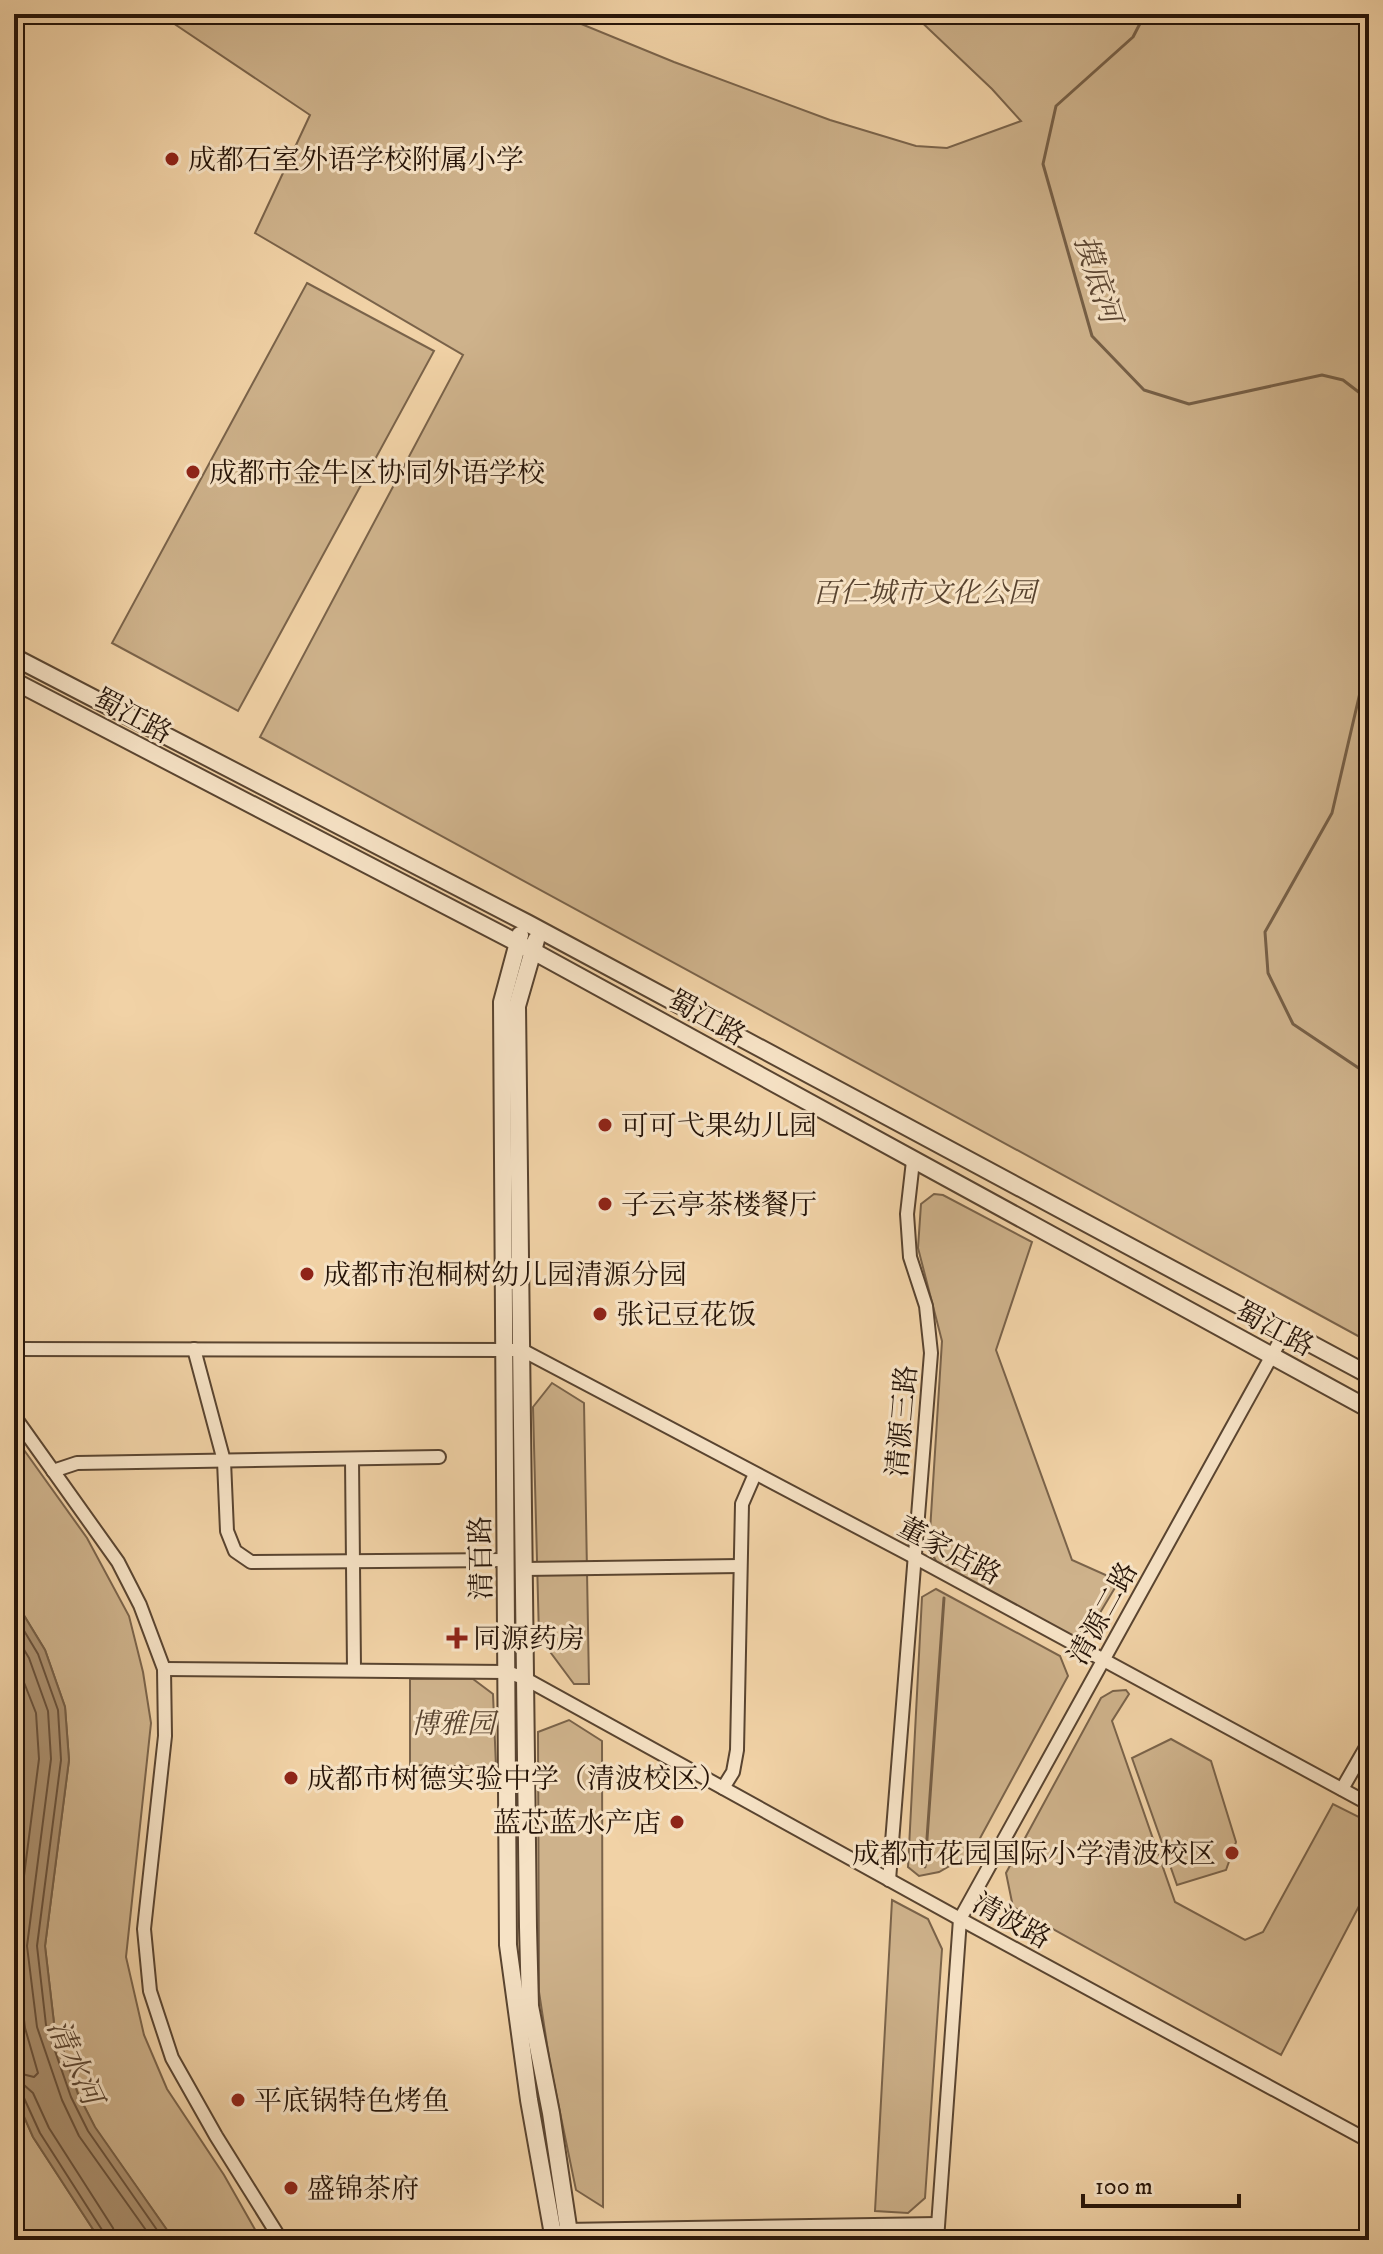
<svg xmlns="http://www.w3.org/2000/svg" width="1383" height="2254" viewBox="0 0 1383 2254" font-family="'IM FELL DW Pica','Noto Serif SC',serif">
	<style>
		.green { fill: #ceb28b; stroke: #7a634a; stroke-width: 2 }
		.water { fill: #ac9170; stroke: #765f46; stroke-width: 2 }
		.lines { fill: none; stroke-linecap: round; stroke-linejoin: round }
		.shore { stroke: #69523c; stroke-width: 2 }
		.stream { stroke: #765f46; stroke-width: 3 }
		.minor-casing { stroke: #594430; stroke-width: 16 }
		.tertiary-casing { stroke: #594430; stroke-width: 20 }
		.minor { stroke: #f6e2c5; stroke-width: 12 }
		.tertiary { stroke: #f6e2c5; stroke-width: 16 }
		.poi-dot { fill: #8f2418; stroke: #f6e2c5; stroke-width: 3 }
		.labels { text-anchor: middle; stroke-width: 6; stroke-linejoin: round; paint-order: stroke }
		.poi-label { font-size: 28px; fill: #261408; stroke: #f6e2c5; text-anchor: start }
		.park-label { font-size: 28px; font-style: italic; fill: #58432f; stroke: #f6e2c5 }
		.street-label { font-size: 28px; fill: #261408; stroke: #f6e2c5 }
		.water-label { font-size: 30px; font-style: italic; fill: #5c4632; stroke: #f6e2c5 }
	</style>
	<rect width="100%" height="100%" fill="#f1d2a6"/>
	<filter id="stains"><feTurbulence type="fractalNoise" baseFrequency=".0025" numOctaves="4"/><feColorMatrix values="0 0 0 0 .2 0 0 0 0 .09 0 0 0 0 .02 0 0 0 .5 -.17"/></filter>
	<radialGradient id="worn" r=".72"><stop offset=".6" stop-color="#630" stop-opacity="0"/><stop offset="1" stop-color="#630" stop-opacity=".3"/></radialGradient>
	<g class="green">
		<path d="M179 14H557L674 62 830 120 916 146 947 148 1021 121 992 89 913 14H1369V1342L260 737 463 355 255 233 310 115 173 23Z"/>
		<path d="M307 283 434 351 238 711 112 643Z"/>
		<path d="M934 1194 943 1195 1032 1242 996 1350 1072 1560 1119 1581 1091 1628 1070 1637 937 1563 929 1547 942 1341 918 1248 921 1204Z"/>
		<path d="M552 1383 584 1403 589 1684H574L539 1637 533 1407Z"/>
		<path d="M14 1436 87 1538 129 1616 143 1672 151 1723 126 1957 144 2035 167 2089 224 2175 261 2240H174L95 2128 78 2094 54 2023 45 1946 69 1760 65 1707 45 1650 14 1599Z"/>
		<path d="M936 1589 1060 1656 1068 1676 972 1853 939 1872 919 1876 908 1867 922 1597Z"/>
		<path d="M410 1679H473L493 1694 496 1767 410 1765Z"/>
		<path d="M1126 1690 1129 1694 1112 1721 1175 1902 1245 1940 1263 1932 1333 1804 1369 1822V1887L1281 2055 1013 1907 1006 1873 1101 1698 1113 1691Z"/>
		<path d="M569 1720 602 1741 603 2207 576 2190 550 2064 539 1992 538 1732Z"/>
		<path d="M1171 1739 1211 1761 1236 1842 1226 1870 1177 1885 1132 1758Z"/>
		<path d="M892 1900 928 1919 942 1949 925 2198 908 2213 875 2211Z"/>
		<path d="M14 2094 33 2137 100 2240H14Z"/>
	</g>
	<path class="water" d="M14 1599 45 1650 65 1707 69 1760 45 1946 54 2023 78 2094 95 2127 174 2240H100L33 2137 14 2094Z"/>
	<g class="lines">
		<g class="shore">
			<path d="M14 1614 38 1654 58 1710 61 1760 37 1946 46 2025 71 2097 88 2131 164 2240"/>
			<path d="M14 1633 29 1658 48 1711 51 1759 27 1946 37 2027 62 2100 79 2136 153 2240"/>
			<path d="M14 1657 36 1713 39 1759 15 1946 25 2028 38 2073 34 2077 14 2072"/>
			<path d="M14 2084 24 2085 33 2093 49 2128 113 2228 116 2240"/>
			<path d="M14 2094 24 2098 40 2133 104 2233 106 2240"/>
		</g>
		<g class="stream">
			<path d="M1145 14 1133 37 1056 106 1043 164 1092 336 1144 390 1189 404 1322 375 1343 380 1369 400"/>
			<path d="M1369 654 1332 813 1265 932 1268 973 1293 1024 1369 1075"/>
			<path d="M925 1867 944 1598"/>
		</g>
		<g class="minor-casing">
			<g id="minor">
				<path d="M14 1349 522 1350 914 1557 1369 1804"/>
				<path d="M194 1349 224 1461 227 1531 235 1551 251 1562 505 1560"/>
				<path d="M14 1416 118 1562 140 1605 164 1669 165 1736 144 1929 150 1991 172 2058 216 2136 281 2240"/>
				<path d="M352 1459 354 1669"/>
				<path d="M53 1471 77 1463 439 1457"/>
				<path d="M524 1569 740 1566"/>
				<path d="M164 1669 507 1672 524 1678 960 1919 1369 2141"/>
				<path d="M723 1788 733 1772 737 1750 742 1504 755 1474"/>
				<path d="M1342 1789 1369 1742"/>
				<path d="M889 1880 931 1353 926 1306 910 1257 907 1214 913 1161"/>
				<path d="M564 2230 938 2224"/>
				<path d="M937 2240 960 1919 1286 1330"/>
			</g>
		</g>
		<g class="tertiary-casing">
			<g id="tertiary">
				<path d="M14 657 527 923 1369 1375"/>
				<path d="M14 681 531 950 1369 1409"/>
				<path d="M520 935 502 1002 508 1945 529 2100 554 2240"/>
				<path d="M536 940 517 1006 528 1927 530 2006 551 2113 570 2240"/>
			</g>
		</g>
		<use href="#minor" class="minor"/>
		<use href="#tertiary" class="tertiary"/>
	</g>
	<g class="poi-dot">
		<circle cx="172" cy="159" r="8"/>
		<circle cx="193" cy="472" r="8"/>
		<circle cx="605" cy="1125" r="8"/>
		<circle cx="605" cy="1204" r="8"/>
		<circle cx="307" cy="1274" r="8"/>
		<circle cx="600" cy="1314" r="8"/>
		<path d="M453 1626h8v8h8v8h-8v8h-8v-8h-8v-8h8z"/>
		<circle cx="291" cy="1778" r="8"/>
		<circle cx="677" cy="1822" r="8"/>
		<circle cx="1232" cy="1853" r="8"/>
		<circle cx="238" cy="2100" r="8"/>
		<circle cx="291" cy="2188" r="8"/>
	</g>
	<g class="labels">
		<g class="poi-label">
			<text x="188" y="169">成都石室外语学校附属小学</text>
			<text x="209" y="482">成都市金牛区协同外语学校</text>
			<text x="621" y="1135">可可弋果幼儿园</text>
			<text x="621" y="1214">子云亭茶楼餐厅</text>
			<text x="323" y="1284">成都市泡桐树幼儿园清源分园</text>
			<text x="616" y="1324">张记豆花饭</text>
			<text x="473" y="1648">同源药房</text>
			<text x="307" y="1788">成都市树德实验中学（清波校区）</text>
			<text x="661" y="1832" text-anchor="end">蓝芯蓝水产店</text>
			<text x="1216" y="1863" text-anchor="end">成都市花园国际小学清波校区</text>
			<text x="254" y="2110">平底锅特色烤鱼</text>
			<text x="307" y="2198">盛锦茶府</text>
		</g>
		<g class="park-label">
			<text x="924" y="602">百仁城市文化公园</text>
			<text x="453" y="1733">博雅园</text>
		</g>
		<g class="street-label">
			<text transform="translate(133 715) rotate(28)" y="10">蜀江路</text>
			<text transform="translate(707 1017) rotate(29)" y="10">蜀江路</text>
			<text transform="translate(1275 1328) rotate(28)" y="10">蜀江路</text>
			<text transform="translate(901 1421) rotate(-85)" y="10">清源三路</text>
			<text transform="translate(950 1550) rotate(28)" y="10">董家店路</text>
			<text transform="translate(480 1558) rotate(-91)" y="10">清百路</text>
			<text transform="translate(1102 1613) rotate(-61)" y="10">清源二路</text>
			<text transform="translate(1012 1920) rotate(29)" y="10">清波路</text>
		</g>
		<g class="water-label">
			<text transform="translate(1098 279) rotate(72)" y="10">摸底河</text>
			<text transform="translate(75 2062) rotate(65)" y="10">清水河</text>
		</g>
	</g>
	<rect width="1383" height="2254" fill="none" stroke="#f1d2a6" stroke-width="48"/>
	<rect x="16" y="16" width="1351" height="2222" fill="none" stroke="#261408" stroke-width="4"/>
	<rect x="24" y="24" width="1335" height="2206" fill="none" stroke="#261408" stroke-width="2"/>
	<path d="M1083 2194v12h156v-12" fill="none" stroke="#261408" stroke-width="4"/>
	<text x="1095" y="2194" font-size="24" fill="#261408" stroke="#f6e2c5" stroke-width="6" paint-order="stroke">100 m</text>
	<rect width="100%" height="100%" filter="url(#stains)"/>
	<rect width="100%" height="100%" fill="url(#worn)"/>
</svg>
